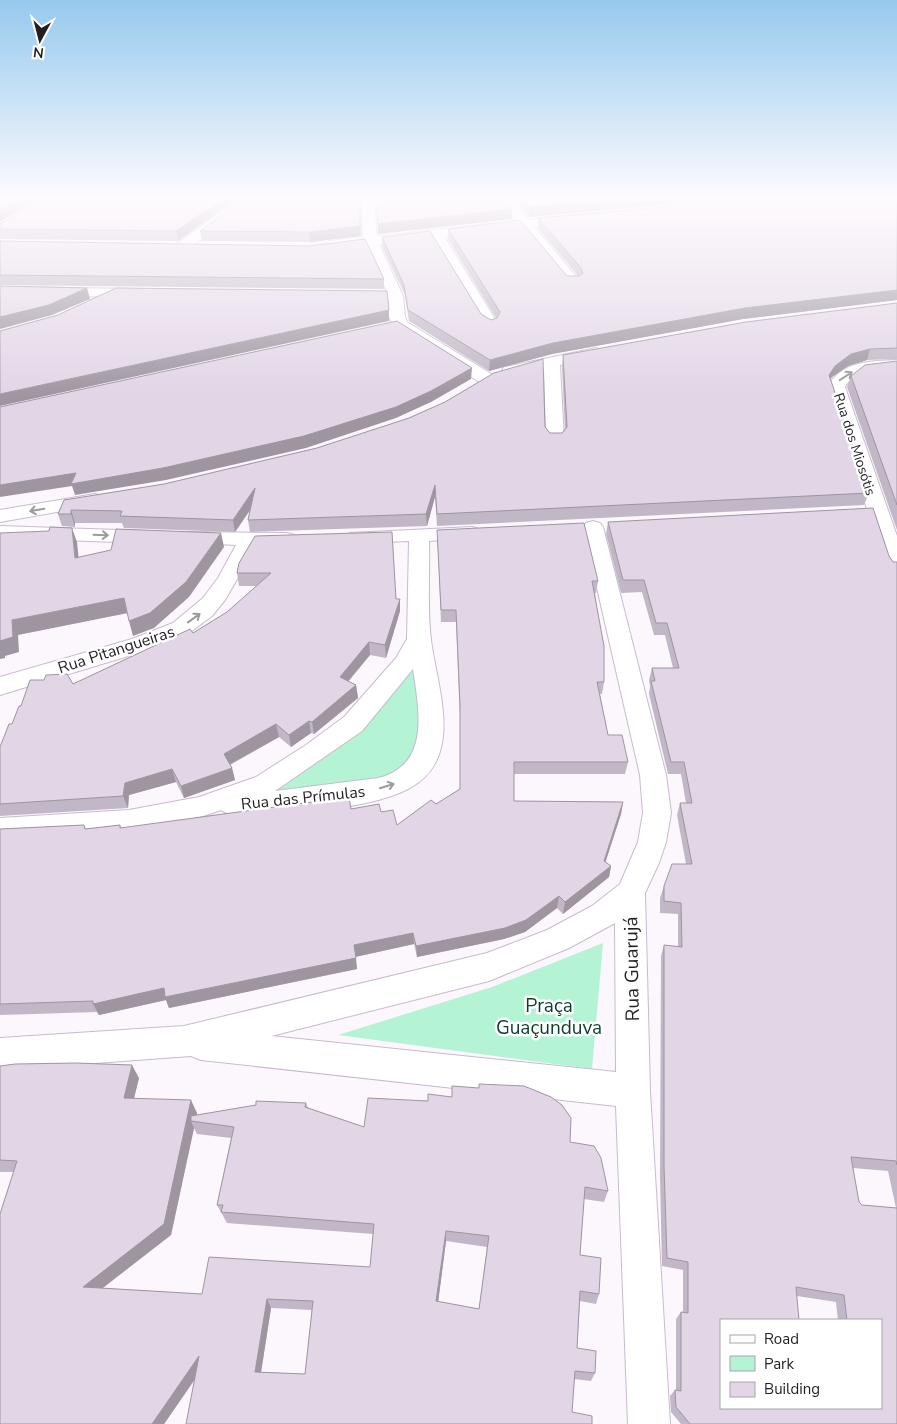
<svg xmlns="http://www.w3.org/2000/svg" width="897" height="1424" viewBox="0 0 897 1424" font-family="'Nunito Sans',sans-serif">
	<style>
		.green { fill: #b4f4d5 }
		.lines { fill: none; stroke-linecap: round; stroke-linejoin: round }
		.street-casing { stroke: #c8bccc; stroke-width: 2 }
		.secondary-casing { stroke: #c8bccc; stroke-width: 1 }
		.street { fill: #fff; fill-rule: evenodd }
		.secondary { fill: #fff; fill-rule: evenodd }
		.wall { fill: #c2b7c6; fill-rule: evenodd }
		.shaded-wall { fill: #9e95a1 }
		.building { fill: #e2d5e6; stroke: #9e95a1; fill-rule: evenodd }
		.oneway { stroke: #9c9a9c }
		.labels { text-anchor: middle; stroke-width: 5; stroke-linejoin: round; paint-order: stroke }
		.far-street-label { font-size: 14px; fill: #231e24; stroke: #fff }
		.street-label { font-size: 16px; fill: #231e24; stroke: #fff }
		.near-street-label { font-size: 19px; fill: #231e24; stroke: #fff }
		.near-park-label { font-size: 19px; fill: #0b3e2b; stroke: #fff }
	</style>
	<rect width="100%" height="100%" fill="#fcf6fd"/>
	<g class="green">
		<path d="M412 671 421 674 419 751 392 778 272 794 276 785 346 738 386 703Z"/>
		<path d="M603 943 592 1069 338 1035 492 987Z"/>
	</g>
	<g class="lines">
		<g class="street-casing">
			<g id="street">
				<path d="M241 198H255L187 250H177L175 247 177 244Z"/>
				<path d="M362 198H374L377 240 403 296 405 317 407 322 493 375 495 379 493 383H481L395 328 389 317V300L349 299 347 296 354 292H387L363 240Z"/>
				<path d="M501 198H513L529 220 578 279 580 282 578 285H568L519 226Z"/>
				<path d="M435 229 442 233 498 324 495 327 490 329 482 324 428 233Z"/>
				<path d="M0 287 139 289 146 293 139 297 0 295Z"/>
				<path d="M596 348 604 353 602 356 560 365 564 439 561 443H549L546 439 544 369 510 376 504 375 502 371 504 367 510 366Z"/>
				<path d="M897 360V370C879 371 855 369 845 387L897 536V574L889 572 886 567 827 387C842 361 870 361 897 360Z"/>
				<path d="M95 494 102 496 105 500 102 504 0 522V510Z"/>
				<path d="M593 521 600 523 603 527 666 775 671 813 666 842 659 863 645 893 650 1091 670 1424H628L616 1106 201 1060 191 1056 0 1070V1038L184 1026 487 953 547 930 592 906 620 884 638 842 643 813 640 775 583 527 586 523ZM615 923 616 1072 271 1036 489 981 569 948Z"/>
				<path d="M0 526 147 531 154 533 157 537 154 541 147 543 0 538Z"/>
				<path d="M472 527 479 529 482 533 479 537 429 541C430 573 427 608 431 640 437 688 466 759 408 789 363 812 283 812 232 816L221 810C151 836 74 835 0 840V818L129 810 199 797 256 777 306 745 344 717 396 658 407 639 409 541 357 543 350 541 347 537 350 533ZM413 669C419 710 431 765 378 778L275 791 362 731Z"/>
				<path d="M190 532 287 533 294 535 297 539 294 543 257 545 225 600 212 616 189 633 148 650 0 695V677L132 639 173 623 203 598 218 578 236 545 183 542 180 538 183 534Z"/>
			</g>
		</g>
		<g class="secondary-casing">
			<path id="secondary" d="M574 215 581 219 579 222 329 251 321 246 329 241Z"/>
		</g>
		<use href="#street" class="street"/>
		<use href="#secondary" class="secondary"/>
	</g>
	<g class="wall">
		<path d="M238 198 178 241 0 239V229Z"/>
		<path d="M244 198H360L361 236 310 242 202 241 200 231Z"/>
		<path d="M515 198H737L529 217Z"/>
		<path d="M897 198V300L743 319 552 354 489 371 409 321 405 295 382 247V237L481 314 491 320 496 318 448 239V229L567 276H578L538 228V218Z"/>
		<path d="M0 241 384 279V289L0 285Z"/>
		<path d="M897 303V359L867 360 848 366 832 377 830 379 869 493 864 505 437 526 435 497 427 526 250 532 248 520 250 510 235 532 124 528 122 523H75V527L62 526 58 514 64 500 545 427 550 433H562L565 429 562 367 563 355Z"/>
		<path d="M897 361V530L847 387 851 376Z"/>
		<path d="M608 522 889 556 893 562H897V1424H681L671 1412 670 1396 675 1390H676V1319L681 1312H683V1270L662 1266 660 1176 661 956 664 945 678 947V914L660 913V898L664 886 686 864 677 815 680 803H686L681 774H668L649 694 650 686 649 680 652 668H673L665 635H654L642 592 621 593 606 534ZM853 1168 888 1171 896 1208 862 1205 859 1202ZM797 1296 836 1302 838 1320H881V1408H721Z"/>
		<path d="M437 530 598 581 596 593H595L604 682 602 694H600L608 735 628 762 625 774H514V801L623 802 621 814 605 862 611 866 609 877 563 914 557 908 525 932 504 939 417 957 414 944 355 957 357 969 169 1008 166 1000 99 1015 97 1012 0 1015V829L84 825 86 829 120 825 121 828 351 809 381 812 397 825 436 804 460 789V718L456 622H441Z"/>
		<path d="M239 563 396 599 400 611 386 658 370 655 348 681 356 685 358 698 314 734 311 733 291 747 279 737 230 765 232 768 235 780 184 798 176 782 129 795 128 808 0 816V747L21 706 193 633 227 612 257 586H239L237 573Z"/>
		<path d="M0 1066 139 1078 134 1098 197 1113V1115L306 1103 308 1108 364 1127 570 1142 608 1191 604 1202 584 1199 580 1255 599 1294 596 1304 580 1301 577 1348 595 1373 591 1381 574 1379 194 1381 164 1424H0L14 1172H0ZM194 1128 197 1134 231 1138 217 1205 227 1223 373 1234 370 1267 202 1294 103 1288 171 1235ZM446 1241 487 1247 479 1309 438 1302ZM271 1308 312 1310 305 1374 261 1372Z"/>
	</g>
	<g class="shaded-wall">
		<path d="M22 198H41L0 222V210Z"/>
		<path d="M224 198H238L178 241 176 231Z"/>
		<path d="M360 198 361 236 310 242 309 232Z"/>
		<path d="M632 198H737L529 217V207Z"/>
		<path d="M512 209V219L378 234V224Z"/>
		<path d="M87 288 90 299 52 315 0 329V317Z"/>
		<path d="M897 290V300L743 319 552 354 489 371 490 360 553 343 745 308Z"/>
		<path d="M389 310V321L0 406V394Z"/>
		<path d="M870 349 867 360 848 366 832 377 825 386 829 375 835 366 851 354Z"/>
		<path d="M472 368 471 379 431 402 396 418 306 448 166 480 75 495 72 486 0 497V485Z"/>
		<path d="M435 485V497L427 526 426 514Z"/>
		<path d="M255 488 257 500 235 532 233 520Z"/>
		<path d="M71 510 75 523V527L71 514Z"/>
		<path d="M72 528 77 542 80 572 75 558Z"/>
		<path d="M221 533 224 547 189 597 154 628 133 636 129 621Z"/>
		<path d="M124 598 128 613 18 635 19 652 5 656V658L0 659V641L12 620Z"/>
		<path d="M400 599V611L386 658 385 645Z"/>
		<path d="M369 642 370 655 342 689 340 677Z"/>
		<path d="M356 685 358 698 314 734 312 722Z"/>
		<path d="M309 721 311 733 291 747 289 735Z"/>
		<path d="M276 724 279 737 227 766 224 754Z"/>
		<path d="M232 768 235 780 184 798 181 786Z"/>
		<path d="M172 769 176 782 129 795 128 808 123 796 125 783Z"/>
		<path d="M623 802 621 814 602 873 611 866 609 877 563 914 565 902 604 861Z"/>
		<path d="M559 896 557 908 525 932 504 939 417 957 416 946Z"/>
		<path d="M413 933 414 944 355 957 354 945Z"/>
		<path d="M356 958 357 969 169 1008 166 1000 99 1015 93 1004 164 988Z"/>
		<path d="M132 1065 139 1078 131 1110 124 1098Z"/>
		<path d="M191 1100 197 1113 195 1122 191 1121 194 1128 171 1235 92 1296 83 1287Z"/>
		<path d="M446 1231V1241L437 1311 436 1301Z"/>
		<path d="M267 1299 271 1308 260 1379 255 1372Z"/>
		<path d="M199 1356 205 1364 164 1424H152Z"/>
	</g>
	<g class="building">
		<path d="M0 198H22L0 210Z"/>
		<path d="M45 198H224L176 231 0 229V224Z"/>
		<path d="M244 198H360V226L309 232 200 231Z"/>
		<path d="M376 198H505L512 209 378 224Z"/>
		<path d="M523 198H632L529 207Z"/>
		<path d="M764 198H897V290L745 308 553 343 490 360 408 310 404 285 382 237 430 231 481 314 491 320 497 318 500 312 448 229 520 220 567 276H579L583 273 581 268 538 218Z"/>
		<path d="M365 239 384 279 0 275V241L309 246Z"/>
		<path d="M0 286 87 288 49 305 0 317Z"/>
		<path d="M116 288 387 291 389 310 0 394V331L58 315Z"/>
		<path d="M897 303V348L870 349 851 354 835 366 829 375 869 493 437 514 435 485 426 514 248 520 255 488 233 520 120 516 122 511 71 510V514H58L64 500 164 484 317 448 409 418 445 402 494 373 543 359 545 427 550 433H562L567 427 563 355 746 322Z"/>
		<path d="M397 321 472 368 431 391 396 407 304 436 163 468 71 484 76 473 0 485V407Z"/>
		<path d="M897 361V505L851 376 865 365Z"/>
		<path d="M873 508 889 556 893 562H897V1165L896 1161 851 1157 859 1202 862 1205 897 1208V1424H690L676 1407 675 1390 681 1391V1312L688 1313V1262L667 1258 664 1166V945L682 947 681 903 664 901V886L672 864H692L680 803H692L684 762H671L651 681H655L652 668H679L667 623H656L644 580H623L608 522ZM796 1287 844 1295 847 1320H881V1408H721V1320H799Z"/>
		<path d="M584 523 598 581H592L604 646V682H597L608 735H622L628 762H514V801L623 802 604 861 611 866 565 902 559 896 526 920 505 928 416 946 413 933 354 945 356 958 165 997 164 988 93 1004V1001L0 1004V829L84 825 85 829 120 825V828L349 797 351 809 379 804 381 812 393 810 397 825 431 800 436 804 460 789V706L456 610H441L437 530Z"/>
		<path d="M50 527 72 528 75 558 111 550 116 529 221 533 186 582 150 613 129 621 124 598 12 620 13 637 0 641V533L49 531Z"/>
		<path d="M392 532 396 599H400L385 645 369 642 340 677 356 685 312 722 309 721 289 735 276 724 224 754 232 768 181 786 172 769 125 783 123 796 0 804V747L9 724H12L19 706H21L30 680H44L46 675 67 674 73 684 190 629 193 633 227 612 271 573H237L239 563 255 536Z"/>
		<path d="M76 1063 132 1065 124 1098 191 1100 164 1224 83 1287 202 1294 209 1257 370 1267 374 1224 221 1212 223 1205H217L234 1127 191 1121V1116L256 1105V1101L306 1103 305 1107 364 1127 368 1098 428 1101V1094L452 1097V1086L479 1088V1084L524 1086 551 1097 562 1105 571 1118 570 1142 594 1146 601 1158 608 1191 585 1187 580 1255 601 1258 599 1294 580 1291 577 1348 596 1351 595 1373 575 1371 572 1412 592 1416V1424H186L199 1356 152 1424H0V1214L17 1161 0 1160V1066L15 1064ZM446 1231 489 1236 479 1309 436 1301ZM267 1299 313 1301 305 1374 255 1372Z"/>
	</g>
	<defs><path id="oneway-shaft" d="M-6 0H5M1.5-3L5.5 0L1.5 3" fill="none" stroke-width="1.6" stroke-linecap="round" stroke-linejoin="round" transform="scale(1.25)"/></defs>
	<g class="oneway">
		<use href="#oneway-shaft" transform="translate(846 376) rotate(-33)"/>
		<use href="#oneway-shaft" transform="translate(37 510) rotate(170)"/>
		<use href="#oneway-shaft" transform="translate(101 535) rotate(2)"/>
		<use href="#oneway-shaft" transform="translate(194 618) rotate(-36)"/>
		<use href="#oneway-shaft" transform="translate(387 786) rotate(-17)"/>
	</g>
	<linearGradient id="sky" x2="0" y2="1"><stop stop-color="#96c9ee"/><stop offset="0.5" stop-color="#fefbfe"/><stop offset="1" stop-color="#fefbfe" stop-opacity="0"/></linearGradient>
	<rect width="897" height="397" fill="url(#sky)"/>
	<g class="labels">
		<g class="far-street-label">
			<text transform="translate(855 444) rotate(72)" y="5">Rua dos Miosótis</text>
		</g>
		<g class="street-label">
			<text transform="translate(116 649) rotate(-18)" y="6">Rua Pitangueiras</text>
			<text transform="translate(303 797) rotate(-6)" y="6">Rua das Prímulas</text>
		</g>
		<g class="near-street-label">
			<text transform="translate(631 969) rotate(-91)" y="7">Rua Guarujá</text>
		</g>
		<g class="near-park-label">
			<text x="549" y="1012">Praça<tspan x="549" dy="22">Guaçunduva</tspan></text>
		</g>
	</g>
	<rect x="720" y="1319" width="162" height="90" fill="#ffffff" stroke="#a7a5a7"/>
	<rect x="730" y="1335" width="25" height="8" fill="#ffffff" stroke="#a7a5a7"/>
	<text x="764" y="1344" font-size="15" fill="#231e24">Road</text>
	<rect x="730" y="1356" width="25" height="15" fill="#b4f4d5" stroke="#a7a5a7"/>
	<text x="764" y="1369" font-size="15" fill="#231e24">Park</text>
	<rect x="730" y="1382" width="25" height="15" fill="#e2d5e6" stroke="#a7a5a7"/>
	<text x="764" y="1394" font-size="15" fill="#231e24">Building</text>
	<g transform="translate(40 40) rotate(187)" stroke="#ffffff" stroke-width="4" paint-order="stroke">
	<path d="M0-4L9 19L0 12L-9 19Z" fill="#231e24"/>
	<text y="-8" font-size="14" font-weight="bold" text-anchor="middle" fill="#231e24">N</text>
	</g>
</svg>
